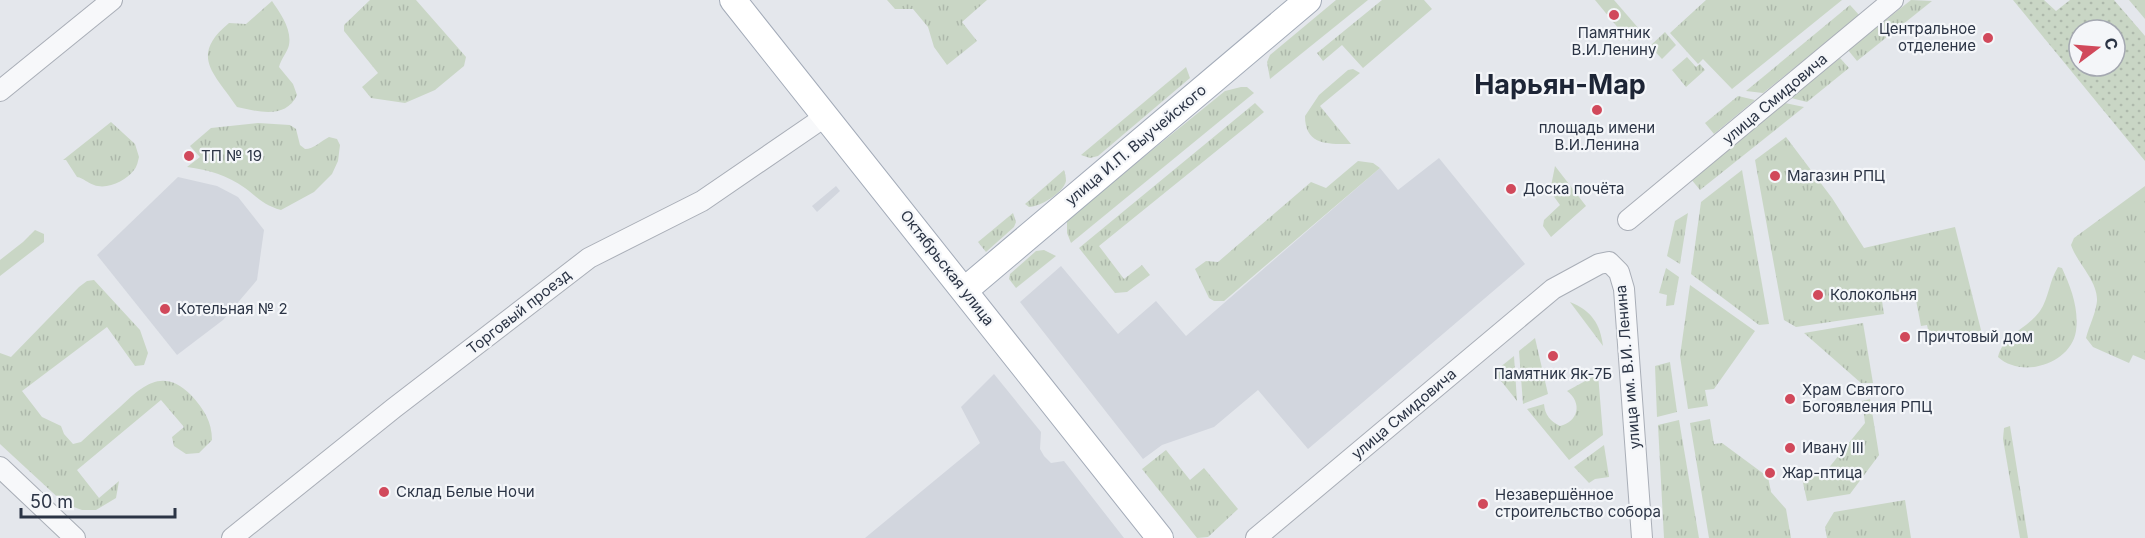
<svg xmlns="http://www.w3.org/2000/svg" width="2145" height="538" viewBox="0 0 2145 538" font-family="Inter,sans-serif">
	<style>
		.built { fill: #d2d6de }
		.grass { fill: url(#grass-tufts) }
		.park { fill: url(#park-dots); fill-rule: evenodd }
		.lines { fill: none; stroke-linecap: round; stroke-linejoin: round }
		.minor-casing { stroke: #a9aeb7; stroke-width: 22 }
		.major-casing { stroke: #a3abb8; stroke-width: 28 }
		.minor { stroke: #f7f8fa; stroke-width: 20 }
		.major { stroke: #fff; stroke-width: 26 }
		.poi-dot { fill: #d1495b; stroke: #f4f6f9; stroke-width: 2 }
		.labels { text-anchor: middle; stroke-width: 4.5; stroke-linejoin: round; paint-order: stroke }
		.poi-label { font-size: 15px; fill: #2b3445; stroke: #f4f6f9; text-anchor: start }
		.street-label { font-size: 15px; fill: #2b3445; stroke: #f4f6f9 }
		.town-label { font-size: 27px; font-weight: bold; fill: #1d2536; stroke: #f4f6f9 }
	</style>
	<defs>
		<pattern id="grass-tufts" width="24" height="20" patternUnits="userSpaceOnUse" patternTransform="scale(1.5)"><rect width="24" height="20" fill="#c9d6c5"/><path d="M3 7l-1-3M5 7V3M7 7l1-3M15 17l-1-3M17 17v-4M19 17l1-3" fill="none" stroke="#adb8ab"/></pattern>
		<pattern id="park-dots" width="8" height="8" patternUnits="userSpaceOnUse" patternTransform="scale(1.5)"><rect width="8" height="8" fill="#c9d6c5"/><path d="M2 2h.1M6 6h.1" fill="none" stroke="#adb8ab" stroke-width="1.8" stroke-linecap="round"/></pattern>
	</defs>
	<rect width="100%" height="100%" fill="#e4e7ec"/>
	<g class="built">
		<path d="M1439 158 1525 264 1308 449 1258 390 1214 427 1162 445 1143 459 1020 302 1061 266 1118 334 1156 301 1186 336 1380 168 1398 190Z"/>
		<path d="M178 177 217 186 238 197 264 230 257 280 223 320 177 355 97 255Z"/>
		<path d="M836 186 840 191 817 212 812 206Z"/>
		<path d="M994 374 1041 432 1040 449 1044 456 1051 463 1064 461 1124 538H865L980 443 961 407Z"/>
	</g>
	<g class="grass">
		<path d="M370 0H416L466 57 464 66 435 90 405 103 371 98 362 87 378 73 344 31V25Z"/>
		<path d="M887 0H987L962 22 977 41 947 65 934 47 928 27 913 9H895Z"/>
		<path d="M1336 0H1368L1270 79 1267 62 1270 55Z"/>
		<path d="M1382 0H1424L1432 9 1363 68 1342 45 1323 61 1317 53Z"/>
		<path d="M1595 0H1614L1640 30 1629 41Z"/>
		<path d="M1706 0H1842L1732 89 1703 59 1698 64 1670 33Z"/>
		<path d="M1911 0 1932 1 1857 61 1848 50Z"/>
		<path d="M2129 0H2145V19Z"/>
		<path d="M272 1C280 13 292 29 289 45 288 51 281 59 279 67L293 84 297 95C286 119 259 112 237 107 214 73 189 56 229 23L246 24Z"/>
		<path d="M1850 5 1860 16 1763 93 1746 91Z"/>
		<path d="M1665 32 1676 45 1662 59 1650 46Z"/>
		<path d="M1687 57 1696 67 1700 64 1705 70 1686 87 1672 70Z"/>
		<path d="M1840 58 1849 68 1807 102 1791 98Z"/>
		<path d="M1186 67 1190 78 1098 156 1090 158 1081 155Z"/>
		<path d="M1353 69 1360 73 1320 106 1351 144C1329 144 1305 146 1305 116L1319 95 1348 70Z"/>
		<path d="M1241 87H1247L1254 93 1071 243 1067 233V219L1225 91Z"/>
		<path d="M1738 96 1755 100 1714 134 1705 123Z"/>
		<path d="M1255 103 1264 112 1251 123 1099 246 1124 279 1142 265 1150 275 1127 292 1115 293 1079 248Z"/>
		<path d="M1785 103 1804 107 1700 190 1691 179Z"/>
		<path d="M111 122 135 144 139 157C138 161 137 167 134 170 126 181 107 190 94 185 87 183 84 178 77 177L66 160H63Z"/>
		<path d="M258 123 290 125 296 129 300 145 305 149C314 149 321 141 329 137L337 139 340 145 338 161 332 174 314 192 281 210C264 205 258 198 245 188 227 175 209 170 187 167L200 157 190 146 211 128Z"/>
		<path d="M1786 137 1832 198 1864 248 1955 227 1982 334 1931 343 1927 325 1921 326 1915 295 1882 301 1884 314 1796 327 1784 320 1755 160Z"/>
		<path d="M1358 161 1373 163 1380 168 1224 301H1214L1209 298 1195 269 1206 261 1218 262 1311 182 1326 188Z"/>
		<path d="M1555 166 1586 206 1551 237 1543 226 1544 220 1560 205 1550 191Z"/>
		<path d="M1064 170C1065 173 1066 177 1066 181 1064 192 1040 207 1029 207L1025 204Z"/>
		<path d="M1742 170 1769 324 1759 325 1691 274 1701 202Z"/>
		<path d="M2145 186V360L2133 355 2129 363 2093 347 2086 338C2089 326 2096 313 2097 301 2098 281 2077 263 2071 245L2074 238Z"/>
		<path d="M1013 213 1016 222 1014 227 986 252 978 242Z"/>
		<path d="M1688 213 1680 264 1667 256 1675 221Z"/>
		<path d="M35 230 44 234V242L0 276V260L23 242Z"/>
		<path d="M1044 250 1056 256 1016 288 1009 279 1010 274 1036 251Z"/>
		<path d="M2058 267 2062 268C2071 288 2079 308 2076 331 2071 364 2022 379 1998 357 2003 335 2028 328 2040 311 2049 298 2049 281 2058 267Z"/>
		<path d="M1666 268 1679 277 1674 305 1666 306 1667 295 1659 293Z"/>
		<path d="M94 280 140 330 148 353 144 365 135 366 107 327 22 391 42 417 61 426 64 434 73 444 81 442C94 430 107 418 120 407 143 385 163 367 191 395 204 409 212 422 212 440L199 453 186 454 174 446 172 437 184 427 161 400 77 470 99 498 119 481 116 498 96 510H82L65 504 0 444V353L11 357 79 287 87 281Z"/>
		<path d="M1690 285 1755 331 1714 389 1705 390 1708 406 1688 409 1680 356Z"/>
		<path d="M1570 302C1592 311 1600 324 1603 346Z"/>
		<path d="M1863 323 1873 383H1861L1804 333Z"/>
		<path d="M1535 338 1548 394 1523 404 1519 351Z"/>
		<path d="M1514 356 1517 401 1494 372Z"/>
		<path d="M1670 362 1677 412 1657 417 1655 366Z"/>
		<path d="M1598 374 1603 435 1569 460 1527 409 1544 404C1545 415 1550 421 1560 426 1578 422 1583 403 1567 391Z"/>
		<path d="M1870 399 1879 455 1850 494 1807 501 1802 478 1823 475 1865 423 1862 401Z"/>
		<path d="M1710 419 1714 444 1722 443 1768 477 1771 492 1786 509 1791 538H1709L1690 423Z"/>
		<path d="M1679 420 1699 538H1664L1658 425Z"/>
		<path d="M2010 426 2028 538H2020L2003 439 2004 428Z"/>
		<path d="M1604 445 1609 477 1595 479 1589 483 1574 467Z"/>
		<path d="M1166 450 1190 480 1204 468 1238 509 1208 537 1197 538 1142 469Z"/>
		<path d="M1905 500 1911 538H1827L1825 527 1834 512Z"/>
	</g>
	<path class="park" d="M2013 0H2044L2056 11 2070 0H2114L2145 36V161ZM2079 30H2115V66H2079Z"/>
	<g class="lines">
		<g class="minor-casing">
			<g id="minor">
				<path d="M0 91 112 0"/>
				<path d="M1628 220 1893 0"/>
				<path d="M0 467 75 538"/>
				<path d="M232 538 394 408 589 258 702 201 826 116"/>
				<path d="M1256 538 1553 289 1599 264 1609 262 1619 272 1624 289 1642 538"/>
			</g>
		</g>
		<g class="major-casing">
			<g id="major">
				<path d="M733 0 1160 538"/>
				<path d="M965 290 1308 0"/>
			</g>
		</g>
		<use href="#minor" class="minor"/>
		<use href="#major" class="major"/>
	</g>
	<g class="poi-dot">
		<circle cx="1614" cy="15" r="6"/>
		<circle cx="1988" cy="38" r="6"/>
		<circle cx="1597" cy="110" r="6"/>
		<circle cx="189" cy="156" r="6"/>
		<circle cx="1775" cy="176" r="6"/>
		<circle cx="1511" cy="189" r="6"/>
		<circle cx="1818" cy="295" r="6"/>
		<circle cx="165" cy="309" r="6"/>
		<circle cx="1905" cy="337" r="6"/>
		<circle cx="1553" cy="356" r="6"/>
		<circle cx="1790" cy="399" r="6"/>
		<circle cx="1790" cy="448" r="6"/>
		<circle cx="1770" cy="473" r="6"/>
		<circle cx="384" cy="492" r="6"/>
		<circle cx="1483" cy="504" r="6"/>
	</g>
	<g class="labels">
		<g class="poi-label">
			<text x="1976" y="34" text-anchor="end">Центральное<tspan x="1976" dy="17">отделение</tspan></text>
			<text x="1614" y="38" text-anchor="middle">Памятник<tspan x="1614" dy="17">В.И.Ленину</tspan></text>
			<text x="1597" y="133" text-anchor="middle">площадь имени<tspan x="1597" dy="17">В.И.Ленина</tspan></text>
			<text x="201" y="161">ТП № 19</text>
			<text x="1787" y="181">Магазин РПЦ</text>
			<text x="1523" y="194">Доска почёта</text>
			<text x="1830" y="300">Колокольня</text>
			<text x="177" y="314">Котельная № 2</text>
			<text x="1917" y="342">Причтовый дом</text>
			<text x="1553" y="379" text-anchor="middle">Памятник Як-7Б</text>
			<text x="1802" y="395">Храм Святого<tspan x="1802" dy="17">Богоявления РПЦ</tspan></text>
			<text x="1802" y="453">Ивану III</text>
			<text x="1782" y="478">Жар-птица</text>
			<text x="396" y="497">Склад Белые Ночи</text>
			<text x="1495" y="500">Незавершённое<tspan x="1495" dy="17">строительство собора</tspan></text>
		</g>
		<g class="street-label">
			<text transform="translate(1775 99) rotate(-40)" y="5">улица Смидовича</text>
			<text transform="translate(1136 145) rotate(-40)" y="5">улица И.П. Выучейского</text>
			<text transform="translate(947 268) rotate(52)" y="5">Октябрьская улица</text>
			<text transform="translate(519 312) rotate(-38)" y="5">Торговый проезд</text>
			<text transform="translate(1628 367) rotate(-95)" y="5">улица им. В.И. Ленина</text>
			<text transform="translate(1404 414) rotate(-40)" y="5">улица Смидовича</text>
		</g>
		<g class="town-label">
			<text x="1560" y="94">Нарьян-Мар</text>
		</g>
	</g>
	<g transform="translate(2097 48) rotate(74)"><circle r="28" fill="#f4f6f9" stroke="#a4a8b1" stroke-width="1.5"/>
	<path d="M0-4.5L10 22L0 15L-10 22Z" fill="#d1495b"/>
	<text y="-9" font-size="16" font-weight="bold" text-anchor="middle" fill="#2b3445">С</text>
	</g>
	<path d="M21 508v9h154v-9" fill="none" stroke="#2b3445" stroke-width="3"/>
	<text x="30" y="508" font-size="18" fill="#2b3445" stroke="#f4f6f9" stroke-width="4.5" paint-order="stroke">50 m</text>
</svg>
